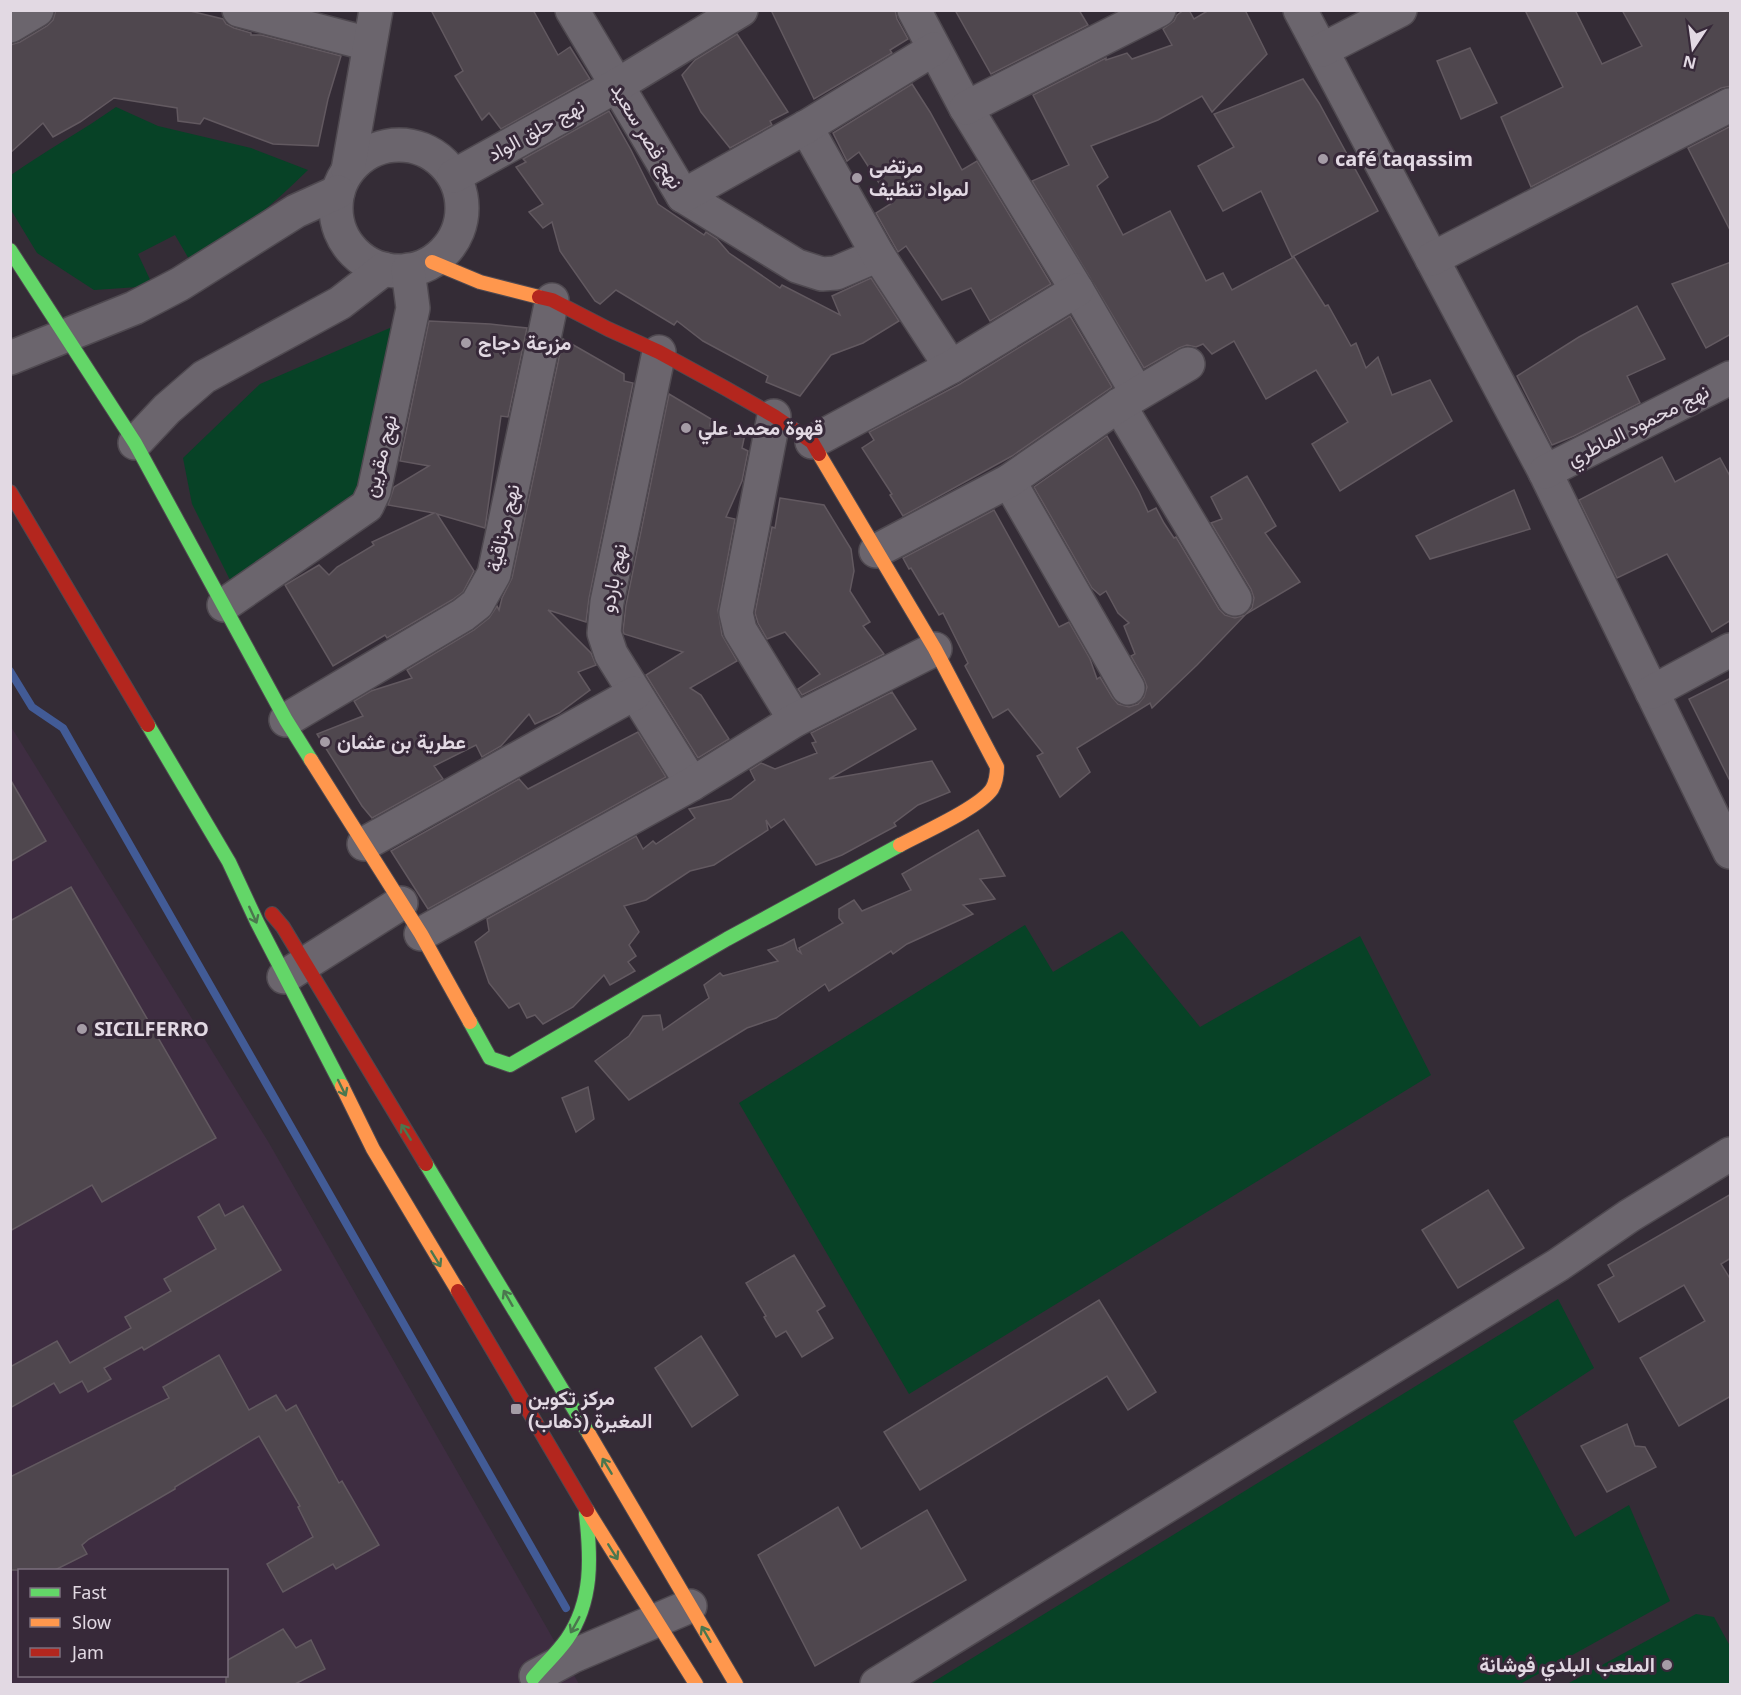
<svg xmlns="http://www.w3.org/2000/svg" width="1741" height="1695" viewBox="0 0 1741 1695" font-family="'Noto Sans',Vazirmatn,sans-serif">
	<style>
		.built { fill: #3e2d41; fill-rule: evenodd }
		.green { fill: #074226 }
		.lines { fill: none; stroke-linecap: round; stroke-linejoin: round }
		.stream { stroke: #425b96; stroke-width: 8 }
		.building { fill: #4f474e; stroke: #625960; stroke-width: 1.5 }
		.street-casing { stroke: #4f4950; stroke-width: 36 }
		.fast-casing { stroke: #4f4950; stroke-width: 16 }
		.slow-casing { stroke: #4f4950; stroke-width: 16 }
		.jam-casing { stroke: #4f4950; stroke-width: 16 }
		.street { stroke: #6b656d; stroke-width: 33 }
		.fast { stroke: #63d668; stroke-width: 14 }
		.slow { stroke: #ff974d; stroke-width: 14 }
		.jam { stroke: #b3261e; stroke-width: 14 }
		.oneway { stroke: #4b774e }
		.poi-dot { fill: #a59ca6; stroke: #372939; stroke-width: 2 }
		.labels { text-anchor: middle; stroke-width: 6; stroke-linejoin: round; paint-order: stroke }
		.street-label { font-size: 20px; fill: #e2d9e3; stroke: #372939 }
		.poi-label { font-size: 20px; font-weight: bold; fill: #e2d9e3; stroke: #372939; text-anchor: start }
	</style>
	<rect width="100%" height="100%" fill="#342c36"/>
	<path class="built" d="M10 725 269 1143 579 1684H11ZM20 1570H226V1676H20Z"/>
	<g class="green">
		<path d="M116 107 158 126 251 148 308 170C272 205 235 237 193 266L175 235 138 254 153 286 94 290 37 253 11 210V175C45 151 82 131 116 107Z"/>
		<path d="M399 324 357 499 231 582 192 504 183 458 260 384Z"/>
		<path d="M1025 925 1053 972 1122 931 1200 1027 1360 936 1431 1075 909 1394 739 1103Z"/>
		<path d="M1558 1299 1594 1368 1513 1421 1575 1537 1629 1505 1670 1601 1520 1684H930Z"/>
		<path d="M1696 1614 1714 1617 1730 1646V1684H1567Z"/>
	</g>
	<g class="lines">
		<path class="stream" d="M10 671 32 707 63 728 566 1608"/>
	</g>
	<g class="building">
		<path d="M56 10H186L223 19 226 24 234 28 251 33V35H261L341 56 328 99 318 146 273 144 204 118 200 124 178 121 177 108 114 98 80 122 53 137 43 123 10 153V45L20 42 47 26 53 20Z"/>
		<path d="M431 10H533L558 55 570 47 590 79 501 129 489 113 482 120 455 76 463 71Z"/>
		<path d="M771 10H895L897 19 908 39 890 50 892 53 814 99Z"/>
		<path d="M955 10H1079L1088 25 991 74Z"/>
		<path d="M1184 10H1189L1194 19 1209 10H1245L1267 54 1212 112 1202 96 1158 120 1091 146 1108 177 1097 186 1123 235 1170 211 1206 281 1223 273 1232 290 1294 257 1325 306 1328 305 1351 346 1356 343 1366 368 1378 357 1392 395 1430 380 1452 421 1340 491 1312 444 1348 422 1316 370 1266 399 1234 341 1212 354 1203 344 1196 347 1187 345 1179 348 1144 368 1032 181 1069 165 1033 95 1106 58V60L1127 53 1132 59 1172 45 1163 29 1174 21 1177 15Z"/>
		<path d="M1525 10H1575L1602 64 1642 46 1622 10H1731V86L1721 88 1531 187 1501 117 1563 87Z"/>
		<path d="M737 34 788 112 770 121 772 125 730 148 701 112 682 75 695 60Z"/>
		<path d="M1470 48 1497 103 1461 119 1437 61Z"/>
		<path d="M1303 79 1319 103 1378 211 1292 257 1261 191 1223 211 1198 166 1234 147 1214 114Z"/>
		<path d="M912 84 930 112 962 170 977 161 1051 284 990 321 971 288 942 300 906 246 898 252 876 213 892 203 859 152 847 161 833 133Z"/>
		<path d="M609 111 631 150 658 204 704 235 706 232 717 239 729 253 780 288 782 285 840 315 832 296 871 278 899 321 863 343 831 355 800 396 766 382 768 376 703 341 677 321 674 325 616 290 600 304 595 301 560 251 552 222 543 228 529 212 543 204 516 167 526 162 523 159Z"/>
		<path d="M1731 126V232L1688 148Z"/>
		<path d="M1731 262V334L1706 348 1672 284Z"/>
		<path d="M1637 306 1665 359 1627 376 1640 403 1574 436 1552 445 1517 376 1579 337Z"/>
		<path d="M1070 316 1112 387 1012 456 903 516 890 495 892 494 862 448 874 440 869 432 960 384Z"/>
		<path d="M429 321 490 324 527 328 508 417 501 416 485 528 437 514 474 571 463 592 452 600 387 638 385 635 333 666 285 585 319 565 329 575 337 567 374 545 372 542 434 513 388 505 394 487 429 466 400 461Z"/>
		<path d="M563 339 624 374V381L633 383 589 598 586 622 548 610 591 653 596 665 578 672 590 690 559 713 535 724 529 714 501 746 482 757 476 745 434 766 443 779 372 818 362 806 317 734 363 716 354 701 371 691 412 678 407 670 474 630 489 618 497 606 499 610 502 598 512 578Z"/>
		<path d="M669 394 711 419 710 426 745 434 742 448 748 451 742 481 726 517 735 519 718 610 722 635 737 661 690 688 701 695 729 739 698 758 646 675 683 652 624 634 623 631 626 605Z"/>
		<path d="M1107 436 1139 492 1148 512 1156 508 1164 523 1174 538 1176 537 1219 609 1225 615 1235 618 1245 615 1252 608 1254 598 1251 589 1211 523 1222 519 1211 497 1247 476 1276 526 1265 533 1300 582 1246 614 1197 665 1152 708 1150 703 1077 748 1090 772 1060 797 1037 756 1043 753 1008 709 993 718 965 666 968 663 943 613 939 615 911 568 909 569 903 558 994 510 1059 627 1069 622 1090 659 1097 679 1100 677 1112 697 1118 704 1129 707 1138 704 1144 697 1147 687 1144 679 1131 656 1135 654 1124 626 1129 623 1118 613 1106 591 1100 595 1092 588 1034 487Z"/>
		<path d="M1662 457 1675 482 1720 458 1731 478V620L1712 632 1667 554 1617 578 1579 500Z"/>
		<path d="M1514 490 1530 529 1430 559 1416 536Z"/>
		<path d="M780 498 824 505 851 549 854 571 850 591 870 622 863 626 884 654 802 695 798 689 820 674 785 632 767 639 758 623 755 613 772 527 775 528Z"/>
		<path d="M1731 678V783L1689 699Z"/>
		<path d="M892 692 916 729 829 779 932 761 950 792 918 805 894 823 896 826 842 855 816 865 784 819 771 828 766 820 768 830 714 865 690 871 646 900 624 906 639 932 629 945 636 956 628 962 635 971 610 985 604 975 573 1007 543 1024 535 1015 527 1018 519 1003 509 1008 489 983 475 942 489 931 487 919 636 836 643 849 653 841 656 844 695 818 689 809 731 799 755 780 750 770 761 763 775 769 817 753 812 743 816 742 811 733Z"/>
		<path d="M638 732 666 777 428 909 391 851 519 779 528 789Z"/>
		<path d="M10 779 46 841 10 862Z"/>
		<path d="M978 830 1005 876 980 879 995 899 963 905 973 914 907 944 893 954 891 951 829 991 825 984 776 1018 747 1028 629 1100 595 1061 629 1036 643 1016 660 1015 663 1030 709 998 704 985 720 973 723 976 778 961 768 950 783 945 794 939 797 950 801 953 799 948 843 923 839 918V909L854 900 862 911 911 890 902 874Z"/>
		<path d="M71 887 216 1138 102 1202 92 1185 10 1231V921Z"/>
		<path d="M588 1087 594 1119 576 1132 562 1098Z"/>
		<path d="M1488 1190 1524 1248 1458 1288 1422 1230Z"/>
		<path d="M1731 1194V1258L1721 1264 1731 1280V1396L1679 1426 1640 1358 1705 1321 1684 1285 1619 1322 1598 1285 1614 1276 1608 1265Z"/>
		<path d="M219 1204 225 1216 243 1206 281 1270 144 1350 142 1347 104 1368 111 1379 88 1392 82 1381 60 1393 54 1383 10 1408V1367L57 1341 70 1363 131 1328 125 1317 171 1291 164 1279 216 1249 198 1217Z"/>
		<path d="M794 1255 825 1306 817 1311 833 1338 802 1357 786 1331 776 1337 764 1317 766 1316 746 1283Z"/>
		<path d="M1099 1300 1156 1392 1128 1410 1107 1376 920 1490 884 1432Z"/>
		<path d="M701 1336 738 1395 692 1427 655 1368Z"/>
		<path d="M219 1355 249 1410 276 1395 286 1411 296 1405 339 1483 342 1481 379 1545 336 1569 333 1564 283 1592 267 1564 313 1537 298 1507 300 1506 259 1436 175 1487V1489L89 1539 82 1545 87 1554 55 1570H10V1477L169 1398 163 1387Z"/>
		<path d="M1627 1424 1635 1446 1645 1447 1656 1467 1607 1492 1581 1446Z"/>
		<path d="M838 1507 861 1549 927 1510 966 1580 815 1666 758 1555Z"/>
		<path d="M283 1629 296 1648 311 1640 325 1669 295 1684H226V1661Z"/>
	</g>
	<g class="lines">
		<g class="street-casing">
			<g id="street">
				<path d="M239 10 369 44"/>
				<path d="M572 10 683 196 797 266 822 274 836 273 878 255"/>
				<path d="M914 10 966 108 1077 290 1137 393"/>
				<path d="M1300 10 1545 472 1730 852"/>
				<path d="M10 26 37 10"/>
				<path d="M1322 50 1400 10"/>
				<path d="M966 108 1159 10"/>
				<path d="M806 127 878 255 951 367"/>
				<circle cx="399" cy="208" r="63"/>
				<path d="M348 170 376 10"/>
				<path d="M454 176 616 86 741 10"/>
				<path d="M683 196 806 127 934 49"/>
				<path d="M1432 259 1730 105"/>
				<path d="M659 352 607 602 604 633 611 654 692 784"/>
				<path d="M10 358 134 308 180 284 296 211 338 192"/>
				<path d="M1119 405 1235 599"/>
				<path d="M774 416 736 613 740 630 795 720"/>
				<path d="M812 442 951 367 1077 290"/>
				<path d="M135 443 167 409 204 377 340 303 384 269"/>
				<path d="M1545 472 1730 378"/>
				<path d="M1009 481 1128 688"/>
				<path d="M876 551 1009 481 1119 405 1188 364"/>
				<path d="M224 605 367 506 374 491 413 308 408 270"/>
				<path d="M1652 692 1730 650"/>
				<path d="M286 720 463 615 477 604 494 574 552 300"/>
				<path d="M364 844 635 693"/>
				<path d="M421 934 692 784 795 720 935 649"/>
				<path d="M284 977 401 903"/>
				<path d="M536 1676 573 1656 690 1606"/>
				<path d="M877 1684 1558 1265 1629 1216 1730 1154"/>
			</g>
		</g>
		<g class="fast-casing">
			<g id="fast">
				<path d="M10 250 135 443 286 720 311 760"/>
				<path d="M148 725 229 862 257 922 342 1086"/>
				<path d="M470 1022 490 1058 510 1065 727 939 900 845"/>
				<path d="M426 1164 589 1434"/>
				<path d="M533 1678C544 1665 557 1653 567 1639 593 1601 591 1558 586 1514"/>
			</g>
		</g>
		<g class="slow-casing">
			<g id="slow">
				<path d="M432 262 480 282 539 297"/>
				<path d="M819 454 935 649 997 767C997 775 996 782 992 789 979 808 922 833 900 845"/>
				<path d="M311 760 421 934 470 1022"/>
				<path d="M342 1086 373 1149 458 1291"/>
				<path d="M589 1434 736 1684"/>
				<path d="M587 1510 696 1684"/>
			</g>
		</g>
		<g class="jam-casing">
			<g id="jam">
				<path d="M539 297 552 300 608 329 659 352 725 388 774 416 812 442 819 454"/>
				<path d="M10 492 148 725"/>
				<path d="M272 914 283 927 426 1164"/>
				<path d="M458 1291 587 1510"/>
			</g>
		</g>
		<use href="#street" class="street"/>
		<use href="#fast" class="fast"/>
		<use href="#slow" class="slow"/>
		<use href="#jam" class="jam"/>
	</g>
	<defs><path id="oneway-shaft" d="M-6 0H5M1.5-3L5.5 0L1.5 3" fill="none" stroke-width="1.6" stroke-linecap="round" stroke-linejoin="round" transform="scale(1.5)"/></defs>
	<g class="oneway">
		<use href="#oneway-shaft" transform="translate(253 915) rotate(65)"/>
		<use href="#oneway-shaft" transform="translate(342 1088) rotate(64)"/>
		<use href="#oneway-shaft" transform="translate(406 1132) rotate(-122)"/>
		<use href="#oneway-shaft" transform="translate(436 1259) rotate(59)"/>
		<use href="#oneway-shaft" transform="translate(508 1298) rotate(-120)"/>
		<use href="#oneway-shaft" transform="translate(607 1466) rotate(-121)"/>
		<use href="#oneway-shaft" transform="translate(613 1552) rotate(58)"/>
		<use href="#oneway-shaft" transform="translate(575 1625) rotate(119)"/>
		<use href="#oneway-shaft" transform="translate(706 1634) rotate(-120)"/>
	</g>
	<g class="poi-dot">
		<circle cx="1323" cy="159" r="6"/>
		<circle cx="857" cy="178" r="6"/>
		<circle cx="466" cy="343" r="6"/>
		<circle cx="686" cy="428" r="6"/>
		<circle cx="325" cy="742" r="6"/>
		<circle cx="82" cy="1029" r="6"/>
		<rect x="510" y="1403" width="12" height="12" rx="3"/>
		<circle cx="1667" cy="1665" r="6"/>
	</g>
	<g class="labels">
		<g class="street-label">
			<text transform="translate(536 130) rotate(-29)" y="7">نهج حلق الواد</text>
			<text transform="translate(647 136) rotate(59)" y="7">نهج قصر سعيد</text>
			<text transform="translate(1638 425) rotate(-27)" y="7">نهج محمود الماطري</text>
			<text transform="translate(380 456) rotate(-76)" y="7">نهج مقرين</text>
			<text transform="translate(503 528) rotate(-77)" y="7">نهج مرناقية</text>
			<text transform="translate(613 578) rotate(-79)" y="7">نهج باردو</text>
		</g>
		<g class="poi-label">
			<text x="1335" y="166">café taqassim</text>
			<text x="869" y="173">مرتضى<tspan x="869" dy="23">لمواد تنظيف</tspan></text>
			<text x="478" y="350">مزرعة دجاج</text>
			<text x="698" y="435">قهوة محمد علي</text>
			<text x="337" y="749">عطرية بن عثمان</text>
			<text x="94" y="1036">SICILFERRO</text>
			<text x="528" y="1405">مركز تكوين<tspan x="528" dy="23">المغيرة (ذهاب)</tspan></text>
			<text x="1655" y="1672" text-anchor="end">الملعب البلدي فوشانة</text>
		</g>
	</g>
	<rect width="1741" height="1695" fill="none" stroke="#e2d9e3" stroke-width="24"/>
	<rect x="18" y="1569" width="210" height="108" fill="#372939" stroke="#7b6f7d" stroke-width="1.5"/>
	<rect x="30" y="1588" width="30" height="9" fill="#63d668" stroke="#7b6f7d" stroke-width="1.5"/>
	<text x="72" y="1599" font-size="18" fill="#e2d9e3">Fast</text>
	<rect x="30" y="1618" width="30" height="9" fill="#ff974d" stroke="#7b6f7d" stroke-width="1.5"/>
	<text x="72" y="1629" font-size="18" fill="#e2d9e3">Slow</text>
	<rect x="30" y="1648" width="30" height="9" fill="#b3261e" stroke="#7b6f7d" stroke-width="1.5"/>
	<text x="72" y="1659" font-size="18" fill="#e2d9e3">Jam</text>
	<g transform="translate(1693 48) rotate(193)" stroke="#372939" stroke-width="4.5" paint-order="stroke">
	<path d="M0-4.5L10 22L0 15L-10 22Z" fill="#e2d9e3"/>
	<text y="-9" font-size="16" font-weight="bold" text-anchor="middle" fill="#e2d9e3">N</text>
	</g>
</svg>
